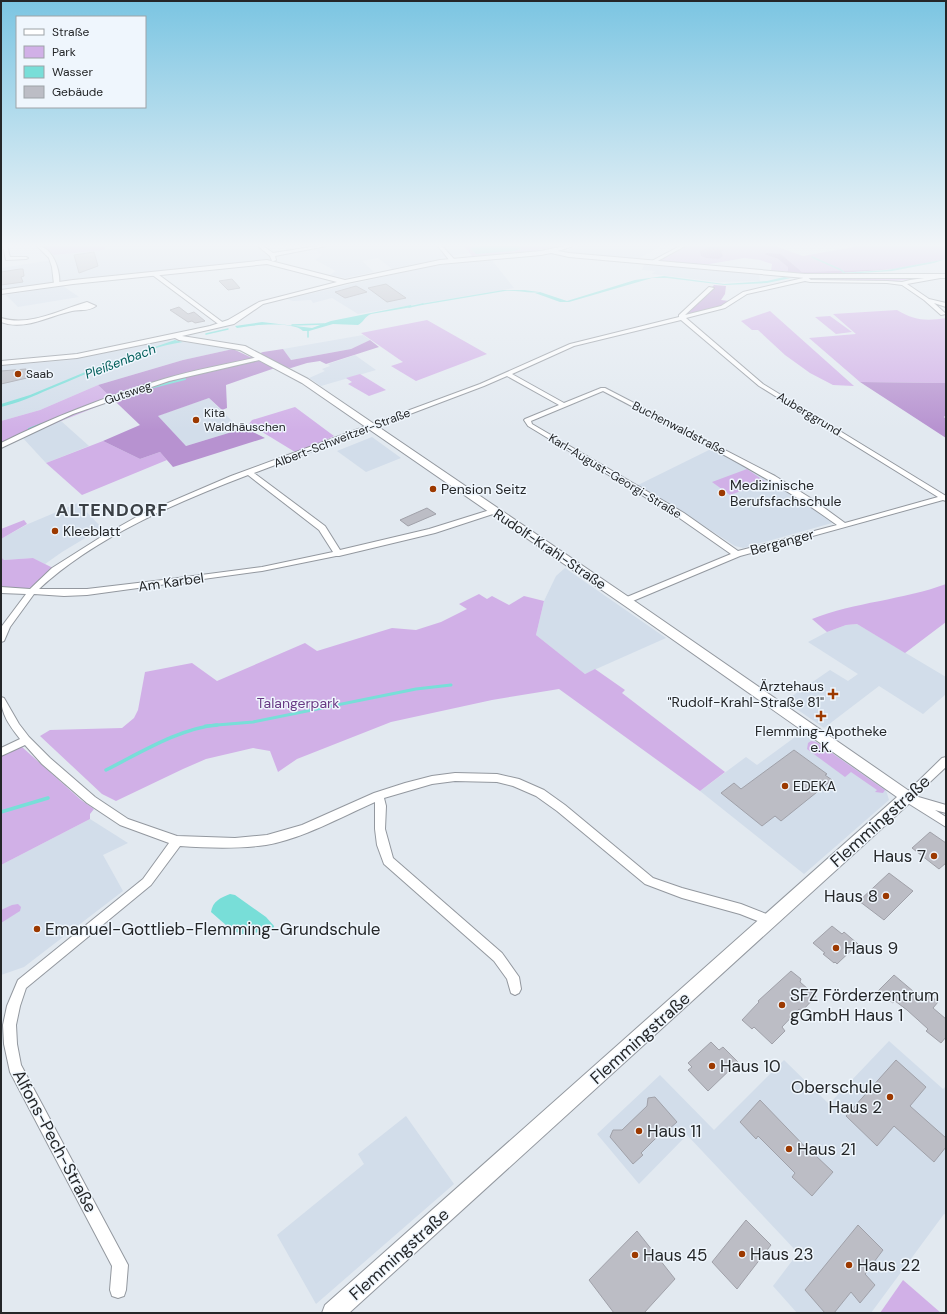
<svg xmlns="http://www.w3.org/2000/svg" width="947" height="1314" viewBox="0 0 947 1314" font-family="'DM Sans',sans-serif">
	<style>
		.built { fill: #d2ddea }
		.green { fill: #d1b0e7 }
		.forest { fill: #b792d0 }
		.water { fill: #78ded8 }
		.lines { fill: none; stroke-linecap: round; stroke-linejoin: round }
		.stream-far3 { stroke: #78ded8; stroke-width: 1.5 }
		.stream-far2 { stroke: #78ded8; stroke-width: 2 }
		.stream-far1 { stroke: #78ded8; stroke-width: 3 }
		.stream { stroke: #78ded8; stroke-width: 3.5 }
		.building { fill: #bcbdc5; stroke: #a0a1a9 }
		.street-casing { stroke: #93989f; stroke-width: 2 }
		.secondary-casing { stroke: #93989f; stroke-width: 2 }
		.street { fill: #fff; fill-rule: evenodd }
		.secondary { fill: #fff; fill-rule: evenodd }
		.poi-dot { fill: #9c3900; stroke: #eff6fd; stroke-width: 1.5 }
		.labels { text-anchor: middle; stroke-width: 3; stroke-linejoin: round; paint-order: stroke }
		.far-poi-label { font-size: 12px; fill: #242628; stroke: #eff6fd; text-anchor: start }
		.far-street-label { font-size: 12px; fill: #242628; stroke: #eff6fd }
		.far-water-label { font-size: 13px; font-style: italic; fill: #005e5a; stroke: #eff6fd }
		.poi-label { font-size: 14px; fill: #242628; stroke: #eff6fd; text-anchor: start }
		.street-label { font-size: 14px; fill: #242628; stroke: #eff6fd }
		.park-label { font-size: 14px; fill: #693a84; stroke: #eff6fd }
		.near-street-label { font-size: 17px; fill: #242628; stroke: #eff6fd }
		.near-poi-label { font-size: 17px; fill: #242628; stroke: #eff6fd; text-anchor: start }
		.district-label { font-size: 18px; font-weight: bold; letter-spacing: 1px; fill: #3b4045; stroke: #eff6fd }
	</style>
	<rect width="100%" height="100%" fill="#e2e9f0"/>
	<g class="built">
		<path d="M107 246H257L272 258 268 261 1 292V268L52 260 54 255 104 250Z"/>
		<path d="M332 246H470L465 247 470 253 441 257 440 259 392 269 378 258 362 261 374 272 345 278 330 275 336 271 315 260 322 255 315 249Z"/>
		<path d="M579 246H661L638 259 567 252 569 249Z"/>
		<path d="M491 259 514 288 358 314 332 298 313 303 311 300 293 301 287 299 421 268 458 262Z"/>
		<path d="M645 263 759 273 760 281 719 282 652 274 655 271 642 270Z"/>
		<path d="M63 286 79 297 18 307 6 295Z"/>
		<path d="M363 335 370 340 351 349 291 360 283 349Z"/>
		<path d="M169 340 233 349 183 360 98 385 40 410 1 421V366L70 360Z"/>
		<path d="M355 355 376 370 321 386 309 378 325 371 322 369 330 366 328 364Z"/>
		<path d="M209 398 235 424 245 428 186 446 157 416Z"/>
		<path d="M61 421 89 446 46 463 22 437Z"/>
		<path d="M372 437 401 458 366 472 337 451Z"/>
		<path d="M713 448 783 487 831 520 832 523 743 548 735 546 687 515 638 485Z"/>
		<path d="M78 503 102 528 62 552 45 564 33 558 4 560 1 557V539L28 524Z"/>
		<path d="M565 568 666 638 585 674 536 635 544 601 556 576Z"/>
		<path d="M857 624 946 677V694L923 714 879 686 824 728 785 701 830 670 848 681 858 674 808 642 827 632 846 625Z"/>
		<path d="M802 732 886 790 889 800 804 874 700 791 746 757 757 765Z"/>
		<path d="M90 819 128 843 103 855 123 891 24 967 1 975V865Z"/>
		<path d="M889 1041 943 1089 946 1086V1215L944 1214 871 1313H797L773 1286 798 1253 687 1135 639 1184 597 1134 660 1075 714 1130 784 1060 829 1104Z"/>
		<path d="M406 1116 454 1184 316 1304 277 1235 364 1164 358 1154Z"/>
	</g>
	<g class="green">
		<path d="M41 246H107L104 250 54 255Z"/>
		<path d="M470 246H482L470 248 476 254 517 250H520L519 246H558L534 251 472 256 465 247Z"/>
		<path d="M686 246H775L803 256 859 246H946V259L894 269 802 272 781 254 770 256 778 259 789 267 786 274 771 271 772 264 760 260 744 258 704 265 658 261Z"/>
		<path d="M936 277 894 281 810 279H813Z"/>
		<path d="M897 310C915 321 927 321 946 318V383L860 382 809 338 856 334 833 314Z"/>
		<path d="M770 311 854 386 833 385 810 373 785 355 758 330H752L741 321Z"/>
		<path d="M830 316 852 332 836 334 815 317Z"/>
		<path d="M427 320 487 354 416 381 391 366 403 362 361 333Z"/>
		<path d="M360 374 386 390 369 396 348 384 352 382 346 378Z"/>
		<path d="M98 385 114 400 61 421 1 447V421L40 410Z"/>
		<path d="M295 407 334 436 326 440 328 441 300 452H295L249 424 252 420Z"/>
		<path d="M103 441 140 459 160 452 167 460 82 495 46 463Z"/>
		<path d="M747 469 766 482 730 495 712 482Z"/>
		<path d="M24 520 27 524 1 539V529Z"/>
		<path d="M1 557 4 560 33 558 53 568 34 587 28 588H1Z"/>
		<path d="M946 584V622L905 653 857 624 846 625 827 632 812 619C855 602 903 600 946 584Z"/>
		<path d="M479 594 487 599 492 596 509 605 524 596 544 601 536 635 585 674 595 669 625 690 622 693 725 772 700 791 559 689 492 700 391 722 297 759 278 772 270 751 253 748 206 759 183 769 116 801 102 794 40 736 50 730 122 728 134 718 138 710 145 672 192 663 217 681 305 643 317 651 392 628 416 630 441 622 467 609 459 604Z"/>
		<path d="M811 741 816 742 885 790 883 793 875 792 877 790 851 772 845 777 807 749 808 743Z"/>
		<path d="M15 747H22L81 800 94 809 90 814V819L1 865V754Z"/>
		<path d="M18 904 21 907 20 911 1 923V910L12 905Z"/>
		<path d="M903 1280 941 1313H880Z"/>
	</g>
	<g class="forest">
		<path d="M708 247H720V249L723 250 721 252 723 256 719 259 706 258 701 256 700 251Z"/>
		<path d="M767 253 781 254 802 272 894 269 840 273H786L788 270V267L778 259 764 254Z"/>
		<path d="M714 285 726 286 725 294 721 300 729 301 721 307 688 316 686 314Z"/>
		<path d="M370 340 379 347 326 364 320 361 307 363 291 368 278 367 226 385 227 408 222 410 209 398 158 416 186 446 245 428 265 438 173 467 160 452 140 459 103 441 140 425 98 385 183 360 233 349 250 357 263 352 283 349 291 360 351 349Z"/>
		<path d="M860 382 946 383V415L944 417 946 419V438Z"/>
	</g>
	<g class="water">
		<path d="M482 246H519L521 249 514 251 476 254 470 248Z"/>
		<path d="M946 259 934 263 892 271 846 274H797L806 273H840L887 270Z"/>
		<path d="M664 276 724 284 767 281 784 277 791 278 767 283 725 285 667 278H652L569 302H560L535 293 540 292 567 301 635 280Z"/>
		<path d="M503 290H524L539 292C531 294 515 290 505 291L422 305 420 304Z"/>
		<path d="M411 305 412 307 371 314C364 317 363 323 358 325L333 324 309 331H303C293 321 251 325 237 328L235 326 262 322 312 328 331 321Z"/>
		<path d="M175 340 183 342C138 349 92 372 50 389 34 396 18 403 1 407V404L30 395 102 365Z"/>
		<path d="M230 894 235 895 266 917 274 926 273 931H262L247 935 236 932 227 926 211 912C213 901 220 898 230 894Z"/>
	</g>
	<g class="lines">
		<g class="stream-far3">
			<path d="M812 257 841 270 846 274"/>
			<path d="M409 307 423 304"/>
			<path d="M292 325 324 324"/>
			<path d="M308 330V337"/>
			<path d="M206 334 228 329"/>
		</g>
		<g class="stream-far2">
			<path d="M138 391 185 379"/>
			<path d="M29 429 42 424"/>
		</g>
		<path class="stream-far1" d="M205 726 253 722 416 689 451 685"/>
		<g class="stream">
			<path d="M106 770C140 753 180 728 217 725"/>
			<path d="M1 812 48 798"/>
		</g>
	</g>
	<g class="building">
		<path d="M94 252 98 266 79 273 74 255Z"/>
		<path d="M20 269H23L24 276 21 277 23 282 1 285V272Z"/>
		<path d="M232 279 240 288 228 290 219 281Z"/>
		<path d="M386 284 406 298 387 302 368 288Z"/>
		<path d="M356 286 367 292 345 298 335 292Z"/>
		<path d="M179 307 188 314 194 312 205 321 195 323 192 321 188 322 170 310Z"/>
		<path d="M26 369 27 378 1 384V371Z"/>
		<path d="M427 508 436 514 408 526 400 520Z"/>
		<path d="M794 750 827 774 825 775 832 780 781 821 775 816 762 826 721 793 734 783 741 789Z"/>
		<path d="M930 832 946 843V863L939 869 912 848Z"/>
		<path d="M889 873 913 891 884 920 859 901Z"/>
		<path d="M832 926 842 934 844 932 858 944 837 964 835 962 834 963 823 954 825 953 813 943Z"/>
		<path d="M791 971 801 979 800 982 816 996 802 1011 799 1009 782 1027 785 1031 772 1044 754 1027 752 1029 742 1020 759 1002 758 1001Z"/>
		<path d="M894 975 920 997 925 991 938 1002 933 1008 946 1019V1037L941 1043 926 1031 928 1029 907 1010 895 1001 893 1003 878 991Z"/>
		<path d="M711 1042 719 1050 723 1047 738 1062 708 1091 688 1070 692 1067 688 1063Z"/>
		<path d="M896 1060 926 1087 910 1106 946 1138V1147L934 1162 894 1126 877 1146 846 1116Z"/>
		<path d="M655 1097 677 1122 668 1130 667 1128 654 1140 641 1153 643 1155 633 1164 610 1137 613 1130H622L647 1106 648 1098Z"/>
		<path d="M760 1100 813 1155 814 1154 833 1172 812 1196 792 1177 795 1173 758 1136 756 1139 740 1122Z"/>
		<path d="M746 1220 771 1245 737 1289 712 1262Z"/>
		<path d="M858 1225 883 1250 865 1274 875 1285 860 1303 851 1292 834 1313H825L805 1290Z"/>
		<path d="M637 1231 675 1279 644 1313H614L589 1280Z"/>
	</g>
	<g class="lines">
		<g class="street-casing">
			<g id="street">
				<path d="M3 246H7L10 257H26L28 258 26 259 6 260Z"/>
				<path d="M37 246C53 246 61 272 59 285L54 284 52 267 49 258Z"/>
				<path d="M258 246H263L273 253 318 246H326L275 256 276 260 274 261H272L270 256Z"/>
				<path d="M438 246H442L454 259V261H450Z"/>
				<path d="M680 246H685L654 263 650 262Z"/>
				<path d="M151 272H155L225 324V326H221L151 274Z"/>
				<path d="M805 275 811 280 887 281 902 282 910 280 946 275V277L907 284 929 299 946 303V307L934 303 946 314 941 315 924 300 902 285 887 283 810 282 805 281 747 294 725 308 686 318 763 384 946 496V501L943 500 740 556 628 603H622L621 601 622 599 731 554 678 517 528 426 524 420 525 419 559 405 507 376 484 386 254 473 325 526 340 550 429 529 493 509H496V513L435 533 339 556H336L262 571 87 595 64 596 34 594 10 627 4 641 1 642 2 626 26 594 1 593V587L30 589 52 568 101 537 140 515 231 476 480 384 570 344 679 317V315L709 287 714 288 685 315 721 306 743 292 803 278V276ZM681 320 759 386 938 497 845 523 812 499 775 476 605 388H601L564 403 512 374 574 346ZM603 391C682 433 764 472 837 525L738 551 684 513 532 424 531 421ZM248 475 319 530 333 552 262 567 163 580 87 589H39C95 537 177 502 248 475Z"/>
				<path d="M87 302 96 306C88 312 80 309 72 311 49 316 24 331 1 322V318C30 327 59 310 87 302Z"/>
				<path d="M262 356 265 358 264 359 169 381 73 414 1 448V443C53 417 108 396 164 379 196 369 230 364 262 356Z"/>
				<path d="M1 697 4 698 19 724 29 737 50 758 95 797 128 819 177 836 235 838 267 835 302 825 374 793 405 783 432 776 455 773 497 774 519 779 544 790 565 805 653 878 682 888 741 904 774 917 776 921 774 925 770 926 740 914 682 898 645 884 557 811 536 796 513 786 497 782 455 781 432 784 384 798 386 806 385 829 393 858 502 953 519 977 521 989 519 993 515 995 511 993 507 979 494 961 384 864 377 845 375 829V802C341 817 302 839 266 845 237 849 208 848 180 846L151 885 26 988 20 1006 16 1025 17 1044 21 1065 128 1265 126 1290 124 1296 118 1298 112 1296 110 1290 112 1266 10 1072 4 1044 3 1025 7 1006 18 980 143 879 169 843 120 825 87 803 42 764 25 745 1 756V748L20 739C9 725 1 714 1 697Z"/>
				<path d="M946 757V767L915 796 946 805V813L935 810 946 817V827L903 800 902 797 942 758Z"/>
			</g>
		</g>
		<g class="secondary-casing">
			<path id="secondary" d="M564 246H573L558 251 569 253 805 274H946V278H805L569 257 551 253 541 255 440 264 347 283 263 304 234 324 182 336 245 346 308 379 636 602 912 793 914 797 912 801 349 1313H322L325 1305 897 797 628 608 302 383 240 350 179 340 175 338 77 358 1 365V361L77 354 210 326 228 320 259 302 337 282 267 264 73 284 1 294V290L73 280 267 260 345 280 440 260 541 251Z"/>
		</g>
		<use href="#street" class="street"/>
		<use href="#secondary" class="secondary"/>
	</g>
	<linearGradient id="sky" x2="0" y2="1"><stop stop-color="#7bc5e2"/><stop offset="0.57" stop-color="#f2f5f8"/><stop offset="1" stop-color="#f2f5f8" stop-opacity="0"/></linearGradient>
	<rect width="947" height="430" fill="url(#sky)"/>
	<g class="poi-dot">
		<circle cx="18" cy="374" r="4"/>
		<circle cx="196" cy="420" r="4"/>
		<circle cx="433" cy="489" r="4"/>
		<circle cx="722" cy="493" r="4"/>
		<circle cx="55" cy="531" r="4"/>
		<path d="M831 688h4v4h4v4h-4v4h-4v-4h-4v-4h4z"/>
		<path d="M819 710h4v4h4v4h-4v4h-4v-4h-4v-4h4z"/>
		<circle cx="785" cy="786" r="4"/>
		<circle cx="934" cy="856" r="4"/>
		<circle cx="886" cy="896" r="4"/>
		<circle cx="37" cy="929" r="4"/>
		<circle cx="836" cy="948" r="4"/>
		<circle cx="782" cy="1005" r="4"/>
		<circle cx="712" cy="1066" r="4"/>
		<circle cx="890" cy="1097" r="4"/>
		<circle cx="639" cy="1131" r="4"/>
		<circle cx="789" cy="1149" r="4"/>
		<circle cx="742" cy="1254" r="4"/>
		<circle cx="635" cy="1255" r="4"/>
		<circle cx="849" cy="1265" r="4"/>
	</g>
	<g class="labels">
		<g class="far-poi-label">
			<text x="26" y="378">Saab</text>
			<text x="204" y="417">Kita<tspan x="204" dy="14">Waldhäuschen</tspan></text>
		</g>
		<g class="far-street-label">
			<text transform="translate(128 393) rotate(-19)" y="4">Gutsweg</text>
			<text transform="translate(809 414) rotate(31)" y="4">Auberggrund</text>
			<text transform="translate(679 428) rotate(27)" y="4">Buchenwaldstraße</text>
			<text transform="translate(342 438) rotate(-21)" y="4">Albert-Schweitzer-Straße</text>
			<text transform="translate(615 476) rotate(31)" y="4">Karl-August-Georgi-Straße</text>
		</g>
		<g class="far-water-label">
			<text transform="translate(120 361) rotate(-21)" y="5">Pleißenbach</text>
		</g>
		<g class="poi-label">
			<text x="730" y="490">Medizinische<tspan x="730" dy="16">Berufsfachschule</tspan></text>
			<text x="441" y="494">Pension Seitz</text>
			<text x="63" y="536">Kleeblatt</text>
			<text x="824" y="691" text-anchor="end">Ärztehaus<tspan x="824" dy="16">"Rudolf-Krahl-Straße 81"</tspan></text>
			<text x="821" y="736" text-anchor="middle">Flemming-Apotheke<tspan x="821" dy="16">e.K.</tspan></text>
			<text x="793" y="791">EDEKA</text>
		</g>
		<g class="street-label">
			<text transform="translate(782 542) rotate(-15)" y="5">Berganger</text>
			<text transform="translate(550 549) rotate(34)" y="5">Rudolf-Krahl-Straße</text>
			<text transform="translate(171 582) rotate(-8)" y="5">Am Karbel</text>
		</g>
		<g class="park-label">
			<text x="298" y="708">Talangerpark</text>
		</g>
		<g class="near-street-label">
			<text transform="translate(880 821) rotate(-42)" y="6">Flemmingstraße</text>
			<text transform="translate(640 1038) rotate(-42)" y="6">Flemmingstraße</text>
			<text transform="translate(55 1141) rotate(62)" y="6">Alfons-Pech-Straße</text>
			<text transform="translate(399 1254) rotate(-42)" y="6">Flemmingstraße</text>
		</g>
		<g class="near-poi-label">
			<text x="926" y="862" text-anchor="end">Haus 7</text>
			<text x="878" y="902" text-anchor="end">Haus 8</text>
			<text x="45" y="935">Emanuel-Gottlieb-Flemming-Grundschule</text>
			<text x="844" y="954">Haus 9</text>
			<text x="790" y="1001">SFZ Förderzentrum<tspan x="790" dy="20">gGmbH Haus 1</tspan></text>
			<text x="720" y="1072">Haus 10</text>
			<text x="882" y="1093" text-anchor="end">Oberschule<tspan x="882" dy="20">Haus 2</tspan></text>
			<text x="647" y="1137">Haus 11</text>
			<text x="797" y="1155">Haus 21</text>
			<text x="750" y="1260">Haus 23</text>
			<text x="643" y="1261">Haus 45</text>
			<text x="857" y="1271">Haus 22</text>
		</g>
		<g class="district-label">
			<text x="112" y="516">ALTENDORF</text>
		</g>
	</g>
	<rect width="947" height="1314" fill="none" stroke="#242628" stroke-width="4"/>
	<rect x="16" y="16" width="130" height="92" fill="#eff6fd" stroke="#9ea3a8"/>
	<rect x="24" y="29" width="20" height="6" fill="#ffffff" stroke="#9ea3a8"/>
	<text x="52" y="36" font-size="12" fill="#242628">Straße</text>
	<rect x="24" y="46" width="20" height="12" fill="#d1b0e7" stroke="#9ea3a8"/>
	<text x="52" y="56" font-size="12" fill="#242628">Park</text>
	<rect x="24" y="66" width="20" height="12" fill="#78ded8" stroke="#9ea3a8"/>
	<text x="52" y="76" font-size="12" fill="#242628">Wasser</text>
	<rect x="24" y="86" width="20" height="12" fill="#bcbdc5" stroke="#9ea3a8"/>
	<text x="52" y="96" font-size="12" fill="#242628">Gebäude</text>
</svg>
